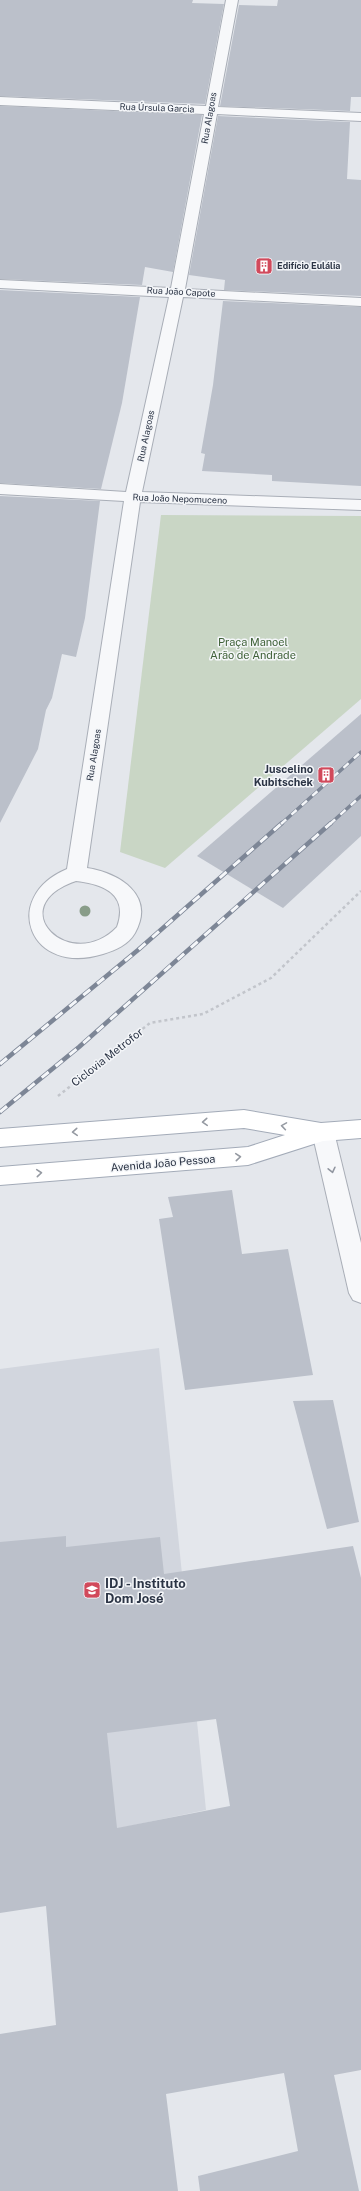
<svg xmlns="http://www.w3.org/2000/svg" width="361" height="2191" viewBox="0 0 361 2191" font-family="'Public Sans',sans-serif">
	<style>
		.built { fill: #d2d6de }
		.green { fill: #c9d6c5 }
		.building { fill: #bbc0ca; fill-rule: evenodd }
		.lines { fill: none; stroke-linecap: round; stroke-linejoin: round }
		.minor-casing { stroke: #a9aeb7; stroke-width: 2 }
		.major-casing { stroke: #a3abb8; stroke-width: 2 }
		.path { stroke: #c2c5cb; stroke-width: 2.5; stroke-dasharray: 3 3; stroke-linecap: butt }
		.minor { fill: #f7f8fa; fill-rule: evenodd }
		.major { fill: #fff; fill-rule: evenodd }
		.rail-far1-casing { stroke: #7d8696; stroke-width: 3.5 }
		.rail-casing { stroke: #7d8696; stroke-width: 4.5 }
		.rail-far1 { stroke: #f4f6f9; stroke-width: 2.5; stroke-dasharray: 7; stroke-linecap: butt }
		.rail { stroke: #f4f6f9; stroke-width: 3; stroke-dasharray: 9; stroke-linecap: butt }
		.tree { fill: #899d89 }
		.oneway { stroke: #959aa2 }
		.oneway2 { stroke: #9196a0 }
		.labels { text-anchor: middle; stroke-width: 3; stroke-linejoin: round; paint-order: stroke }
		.far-street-label { font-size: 9px; fill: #2b3445; stroke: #f4f6f9 }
		.far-poi-label { font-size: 9px; font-weight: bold; fill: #2b3445; stroke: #f4f6f9; text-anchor: start }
		.park-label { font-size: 11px; fill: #3f6138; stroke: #f4f6f9 }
		.poi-label { font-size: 11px; font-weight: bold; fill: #2b3445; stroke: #f4f6f9; text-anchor: end }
		.street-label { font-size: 11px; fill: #2b3445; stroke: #f4f6f9 }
		.near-poi-label { font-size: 13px; font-weight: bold; fill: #2b3445; stroke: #f4f6f9; text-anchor: start }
	</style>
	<rect width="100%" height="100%" fill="#e4e7ec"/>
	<path class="built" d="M159 1348 206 1810 0 1853V1369Z"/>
	<path class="green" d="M161 515 361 516V699L165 868 120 852Z"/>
	<g class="building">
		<path d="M0 0H193L192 3 224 4 205 104 0 96Z"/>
		<path d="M278 0H361V97H351L350 111 220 106 239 5 277 6Z"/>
		<path d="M0 106 202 115 173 272 145 267 142 285 0 279Z"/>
		<path d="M218 116 350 122 347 179 361 180V296L224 290 225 280 189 275Z"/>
		<path d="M0 290 140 297 122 403 101 489 0 483Z"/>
		<path d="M223 301 361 307V486L272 481V475L202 471 205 454 201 453 213 385Z"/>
		<path d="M0 496 100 501 85 618 76 657 62 654 52 698 46 710 38 749 0 823Z"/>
		<path d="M361 714V836L283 908 197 856Z"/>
		<path d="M232 1190 242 1254 288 1249 313 1375 185 1390 159 1219 173 1217 168 1197Z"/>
		<path d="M333 1400 359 1522 327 1529 293 1401Z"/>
		<path d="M66 1536V1547L160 1537 164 1574 353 1546 361 1578V2070L334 2075 359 2191H200L198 2176 298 2151 284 2073 166 2094 178 2191H0V2034L56 2025 46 1906 0 1913V1542ZM216 1719 230 1806 117 1828 107 1733Z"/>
	</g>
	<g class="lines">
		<g class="minor-casing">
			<g id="minor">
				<path d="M226 0H238L218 107 361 113V121L217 114 185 289 361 298V306L183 297 142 492 361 500V510L140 502 87 868C119 873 156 895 135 933 128 945 116 950 103 954 29 977 0 897 67 869L124 501 0 494V484L126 492 169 297 0 288V280L171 288 204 114 0 105V97L206 106ZM76 881C103 884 129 894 117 927 71 975 0 907 76 881Z"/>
				<path d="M323 1123 331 1126 334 1132 361 1243V1303L353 1300 349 1293 312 1132 315 1126Z"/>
			</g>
		</g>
		<g class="major-casing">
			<path id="major" d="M244 1110 321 1123 361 1120V1138L323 1141 248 1165 0 1185V1167L248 1147 285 1135 244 1128 0 1147V1129Z"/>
		</g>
		<path class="path" d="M58 1096 150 1023 203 1014 271 978 361 891"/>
		<use href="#minor" class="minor"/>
		<use href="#major" class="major"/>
		<g class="rail-far1-casing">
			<g id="rail-far1">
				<path d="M281 824 361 752"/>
				<path d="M330 824 361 796"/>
			</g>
		</g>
		<g class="rail-casing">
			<g id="rail">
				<path d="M0 1064 138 950 282 823"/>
				<path d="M0 1112 79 1047 331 823"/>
			</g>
		</g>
		<use href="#rail-far1" class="rail-far1"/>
		<use href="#rail" class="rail"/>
	</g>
	<circle class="tree" cx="85" cy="911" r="5.5"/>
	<defs><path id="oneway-chevron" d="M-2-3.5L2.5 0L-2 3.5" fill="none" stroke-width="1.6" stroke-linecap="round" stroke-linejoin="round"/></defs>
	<g class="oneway">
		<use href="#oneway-chevron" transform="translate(205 1122) rotate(176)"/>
		<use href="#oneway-chevron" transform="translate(284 1126) rotate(-171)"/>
		<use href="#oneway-chevron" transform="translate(75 1132) rotate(176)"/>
		<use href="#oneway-chevron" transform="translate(238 1157) rotate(-5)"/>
		<use href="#oneway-chevron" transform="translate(39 1173) rotate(-5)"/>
	</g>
	<use class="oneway2" href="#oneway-chevron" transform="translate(332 1170) rotate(77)"/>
	<defs>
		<g id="building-square" transform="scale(0.9)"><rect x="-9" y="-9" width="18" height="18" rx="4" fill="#d1495b" stroke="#f4f6f9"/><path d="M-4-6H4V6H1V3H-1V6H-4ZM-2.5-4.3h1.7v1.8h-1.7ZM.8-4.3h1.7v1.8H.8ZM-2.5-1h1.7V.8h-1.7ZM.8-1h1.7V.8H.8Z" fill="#fff"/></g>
		<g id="university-square" transform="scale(0.9)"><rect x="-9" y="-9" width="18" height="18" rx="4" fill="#d1495b" stroke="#f4f6f9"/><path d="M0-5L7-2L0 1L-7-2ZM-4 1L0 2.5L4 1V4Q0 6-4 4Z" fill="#fff"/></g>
	</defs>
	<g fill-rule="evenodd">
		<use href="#building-square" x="264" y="266"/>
		<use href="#building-square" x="326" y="775"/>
		<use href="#university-square" x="92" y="1590"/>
	</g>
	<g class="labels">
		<g class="far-street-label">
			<text transform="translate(157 108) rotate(2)" y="3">Rua Úrsula Garcia</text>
			<text transform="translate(209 118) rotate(-80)" y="3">Rua Alagoas</text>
			<text transform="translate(181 292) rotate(3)" y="3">Rua João Capote</text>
			<text transform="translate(146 436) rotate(-78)" y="3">Rua Alagoas</text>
			<text transform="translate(180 499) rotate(2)" y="3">Rua João Nepomuceno</text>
			<text transform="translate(94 755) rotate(-81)" y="3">Rua Alagoas</text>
		</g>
		<g class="far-poi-label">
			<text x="277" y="269">Edifício Eulália</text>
		</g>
		<g class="park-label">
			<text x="253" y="646">Praça Manoel<tspan x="253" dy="13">Arão de Andrade</tspan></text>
		</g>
		<g class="poi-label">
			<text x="313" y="773">Juscelino<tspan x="313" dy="13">Kubitschek</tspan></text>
		</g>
		<g class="street-label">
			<text transform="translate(107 1057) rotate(-38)" y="4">Ciclovia Metrofor</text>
			<text transform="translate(163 1163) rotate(-5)" y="4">Avenida João Pessoa</text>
		</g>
		<g class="near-poi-label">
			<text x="105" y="1588">IDJ - Instituto<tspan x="105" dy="15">Dom José</tspan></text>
		</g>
	</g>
</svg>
